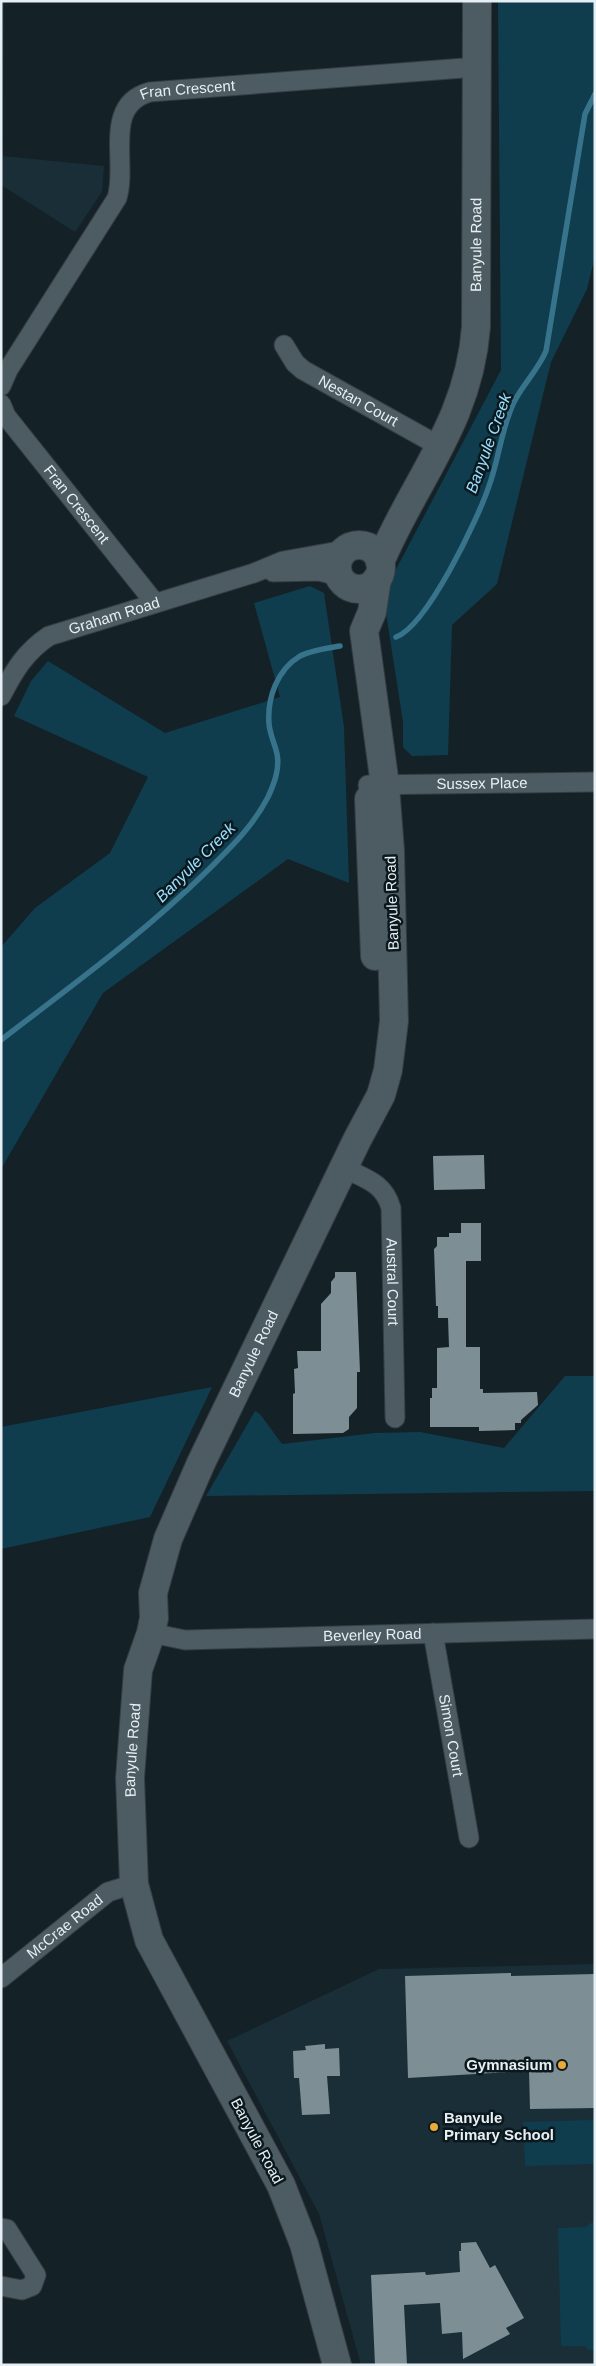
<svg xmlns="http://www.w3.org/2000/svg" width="596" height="2366" viewBox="0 0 596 2366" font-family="Helvetica,sans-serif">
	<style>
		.built { fill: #192e36 }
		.green { fill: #103d4e }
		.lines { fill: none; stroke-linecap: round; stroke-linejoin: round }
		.stream { stroke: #38738c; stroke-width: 5.5 }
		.building { fill: #7e8e95 }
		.street-casing { stroke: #343d42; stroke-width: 21 }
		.secondary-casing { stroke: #343d42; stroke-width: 30 }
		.street { stroke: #4d5b62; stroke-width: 19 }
		.secondary { stroke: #4d5b62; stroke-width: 28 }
		.poi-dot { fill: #eaaa39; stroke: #0b181d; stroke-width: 2 }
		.labels { text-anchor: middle; stroke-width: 5; stroke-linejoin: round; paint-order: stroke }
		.street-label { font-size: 15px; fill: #e6eff3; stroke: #0b181d }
		.poi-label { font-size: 15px; font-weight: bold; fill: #e6eff3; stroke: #0b181d; text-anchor: end }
		.water-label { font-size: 16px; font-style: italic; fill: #9ae0ff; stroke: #0b181d }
	</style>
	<rect width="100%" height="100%" fill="#142127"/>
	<g class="built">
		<path d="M1 1H4L3 156 104 166 102 192 75 232 1 185Z"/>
		<path d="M595 1964V2365H361L319 2214 227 2041 379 1969Z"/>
	</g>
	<g class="green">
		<path d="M498 1H595V256L587 289 551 362 497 584 452 625 448 755 412 756 403 747V722L383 594 501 370Z"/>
		<path d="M310 586 324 593 344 727 349 883 288 859 103 993 1 1169V947L35 908 110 853 148 777 14 716 31 681 48 661 165 733 280 697 254 603Z"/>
		<path d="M565 1376H595V1491L206 1496 255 1411 260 1414 282 1444 375 1433 420 1432 504 1448Z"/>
		<path d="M212 1387 150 1517 1 1549V1427Z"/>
		<path d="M595 2120V2164L525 2166 523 2122Z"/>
		<path d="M595 2222V2350H589L585 2346H561L558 2228 586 2227 591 2223Z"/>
	</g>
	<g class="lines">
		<g class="stream">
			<path d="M396 637C427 626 478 519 489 486 499 459 501 429 514 402 523 384 538 370 546 351L585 114 595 94"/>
			<path d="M1 1040C71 986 143 934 206 872 230 848 252 828 268 797 274 784 280 769 277 754 275 744 270 735 269 724 267 698 277 670 300 656 312 650 328 648 340 646"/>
		</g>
	</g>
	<g class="building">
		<path d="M484 1155 485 1189 434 1190 433 1156Z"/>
		<path d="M461 1223H481V1261H466V1347H480V1389H483V1393L537 1392 538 1405 521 1420V1423H515V1430L479 1431V1427H430V1398H432V1388H437V1348L449 1347 448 1318H438V1306H436L434 1249 437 1246V1237H449V1233H461Z"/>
		<path d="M335 1272H356L360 1372H357V1408L349 1417V1429L343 1433 293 1434V1394L295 1393 294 1369 298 1368 297 1351H321V1304L331 1293V1282L335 1277Z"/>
		<path d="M511 1973V1976L595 1974V2108L530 2109 529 2071 408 2078 405 1976Z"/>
		<path d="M325 2044V2049L339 2048 340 2076H327L330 2114 302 2115 299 2078H294L293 2051 306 2050 305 2046Z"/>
		<path d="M476 2242 490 2268 495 2265 524 2318 506 2328 510 2334 463 2359 462 2332 442 2334 440 2303 404 2305 407 2365H375L371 2275 425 2272 426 2275 460 2272 459 2251H461V2243Z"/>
	</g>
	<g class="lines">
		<g class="street-casing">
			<g id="street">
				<path id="s1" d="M284 345 295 363 303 370 441 447"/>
				<path id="s2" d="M1 386 8 370 117 198C128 163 102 105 150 92L477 67"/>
				<path id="s3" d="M1 404 6 416 155 603"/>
				<path d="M273 572 319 571 339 576"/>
				<path id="s4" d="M1 696C14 671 25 652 49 636L254 573 283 561 345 550"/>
				<path id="s5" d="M368 785 595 782"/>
				<path id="s6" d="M344 1168C366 1179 384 1183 391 1208L395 1418"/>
				<path id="s7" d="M151 1633 185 1640 595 1629"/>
				<path id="s8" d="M433 1633 469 1838"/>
				<path id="s9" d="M1 1978 108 1892 134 1884"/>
				<path d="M1 2228 7 2229 36 2275 32 2286 22 2290 1 2286"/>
			</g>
		</g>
		<g class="secondary-casing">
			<g id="secondary">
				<circle cx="359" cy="567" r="22"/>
				<path id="s10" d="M380 562C415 479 469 422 476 327L477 1"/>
				<path d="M369 799 375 956"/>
				<path id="s11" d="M337 2365 304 2244 281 2185 149 1940 134 1884 130 1778 138 1670 151 1633 154 1618 153 1593 168 1539 201 1463 357 1140 381 1095 388 1070 394 1021 390 851 385 785 364 631 372 612 377 579"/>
			</g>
		</g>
		<use href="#street" class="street"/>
		<use href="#secondary" class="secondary"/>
	</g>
	<g class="poi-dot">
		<circle cx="562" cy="2065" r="5"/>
		<circle cx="434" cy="2127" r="5"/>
	</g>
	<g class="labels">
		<g class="street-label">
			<text dy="5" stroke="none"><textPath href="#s2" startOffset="379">Fran Crescent</textPath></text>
			<text dy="5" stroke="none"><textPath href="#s10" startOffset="338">Banyule Road</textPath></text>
			<text dy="5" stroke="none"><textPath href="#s1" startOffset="95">Nestan Court</textPath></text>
			<text dy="5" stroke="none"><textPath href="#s3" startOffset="126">Fran Crescent</textPath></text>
			<text dy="5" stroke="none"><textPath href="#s4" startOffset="146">Graham Road</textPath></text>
			<text dy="5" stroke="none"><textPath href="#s5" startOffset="114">Sussex Place</textPath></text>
			<text transform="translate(392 903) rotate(-92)" y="5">Banyule Road</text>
			<text dy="5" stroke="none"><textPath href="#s6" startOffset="138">Austral Court</textPath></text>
			<text dy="5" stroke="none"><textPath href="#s11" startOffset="1079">Banyule Road</textPath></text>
			<text dy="5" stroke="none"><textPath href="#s7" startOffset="222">Beverley Road</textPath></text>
			<text dy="5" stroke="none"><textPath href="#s8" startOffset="104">Simon Court</textPath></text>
			<text dy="5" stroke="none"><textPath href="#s11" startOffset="659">Banyule Road</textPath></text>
			<text dy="5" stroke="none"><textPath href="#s9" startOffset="82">McCrae Road</textPath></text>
			<text transform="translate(257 2141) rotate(62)" y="5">Banyule Road</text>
		</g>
		<g class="poi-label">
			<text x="552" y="2070">Gymnasium</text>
			<text x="444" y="2123" text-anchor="start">Banyule<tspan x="444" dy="17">Primary School</tspan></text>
		</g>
		<g class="water-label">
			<text transform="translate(488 443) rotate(-70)" y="6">Banyule Creek</text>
			<text transform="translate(195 862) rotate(-45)" y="6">Banyule Creek</text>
		</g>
	</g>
	<rect width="596" height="2366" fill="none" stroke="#e6eff3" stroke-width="5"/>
</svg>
